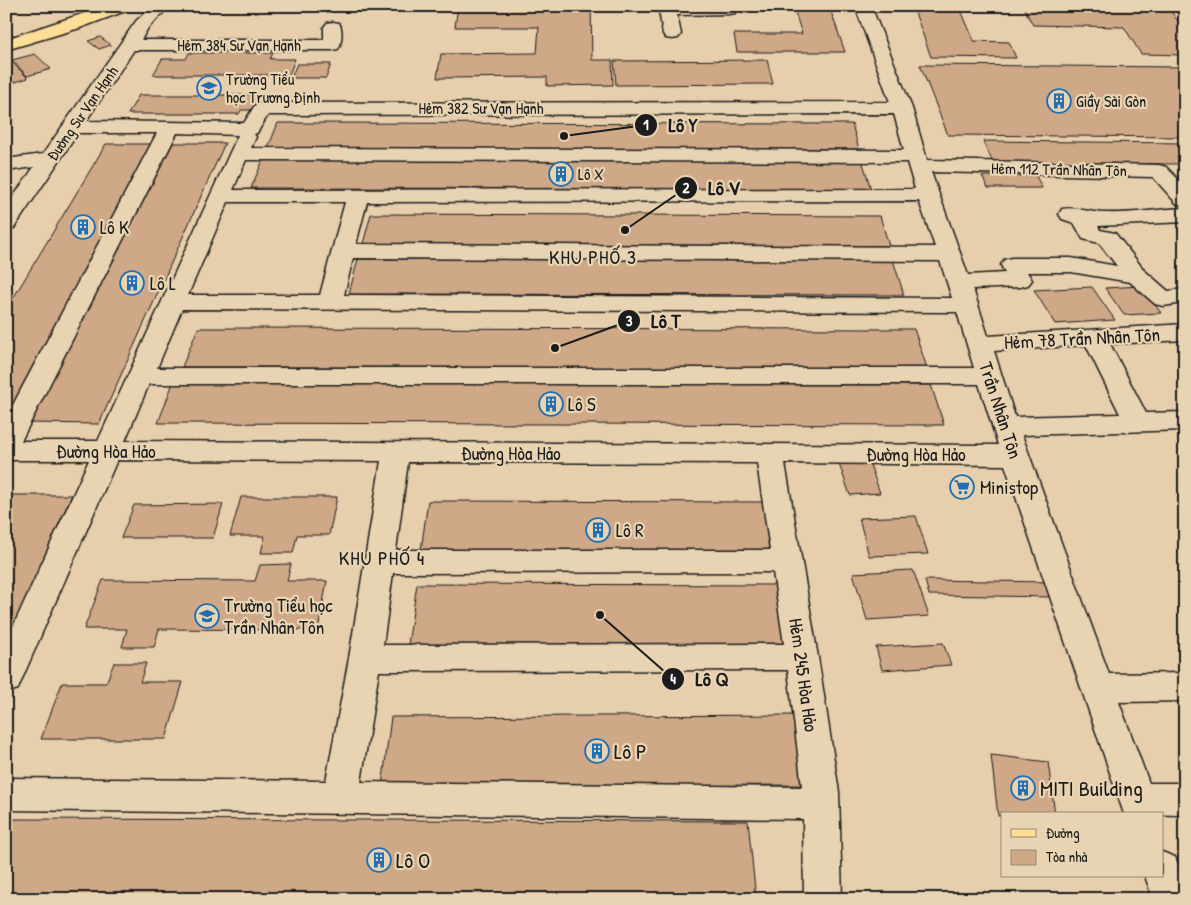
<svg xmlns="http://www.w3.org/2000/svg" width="1191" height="905" viewBox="0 0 1191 905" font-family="'Patrick Hand',sans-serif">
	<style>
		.building { fill: #cfa887; stroke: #1c1c1c }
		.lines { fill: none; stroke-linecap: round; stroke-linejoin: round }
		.minor-casing { stroke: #1c1c1c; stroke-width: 3 }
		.major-casing { stroke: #1c1c1c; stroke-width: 3 }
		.minor { fill: #e8d4b2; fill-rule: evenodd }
		.major { fill: #fdde96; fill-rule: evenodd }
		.labels { text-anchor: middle; stroke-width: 4.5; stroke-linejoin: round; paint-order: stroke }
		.far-street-label { font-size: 16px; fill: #1c1c1c; stroke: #e8d4b2 }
		.far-poi-label { font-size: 16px; fill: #1c1c1c; stroke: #e8d4b2; text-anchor: start }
		.poi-label { font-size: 19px; fill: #1c1c1c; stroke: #e8d4b2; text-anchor: start }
		.street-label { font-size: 19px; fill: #1c1c1c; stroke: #e8d4b2 }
		.neighbourhood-label { font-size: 20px; letter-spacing: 1px; fill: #1c1c1c; stroke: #e8d4b2 }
		.near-poi-label { font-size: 22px; fill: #1c1c1c; stroke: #e8d4b2; text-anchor: start }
		.leader { fill: none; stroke: #1c1c1c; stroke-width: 2 }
		.callout-dot { fill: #1c1c1c; stroke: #e8d4b2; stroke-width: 2 }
		.mark-label { font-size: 15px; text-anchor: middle; font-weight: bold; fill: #fff }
		.callout-label { font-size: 20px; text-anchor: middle; font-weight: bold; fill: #1c1c1c; stroke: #e8d4b2; stroke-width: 4.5; stroke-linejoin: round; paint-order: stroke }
	</style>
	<rect width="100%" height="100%" fill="#e7ceac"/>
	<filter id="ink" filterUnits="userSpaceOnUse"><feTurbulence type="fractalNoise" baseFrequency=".02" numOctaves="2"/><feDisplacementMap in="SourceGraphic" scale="10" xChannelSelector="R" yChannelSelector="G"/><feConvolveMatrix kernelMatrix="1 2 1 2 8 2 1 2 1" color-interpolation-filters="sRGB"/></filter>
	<g filter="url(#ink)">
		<g class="building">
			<path d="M458 6H591L592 60H612L613 85 547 86V77L437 78 441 54 537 53 539 27H455Z"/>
			<path d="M793 6H829L845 52H737L734 34H802Z"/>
			<path d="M1023 6H1167L1185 31V55L1141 54 1124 27 1033 25Z"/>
			<path d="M913 7 960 8 974 41 1009 42 1016 58 931 57Z"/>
			<path d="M100 37 111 45 99 49 88 41Z"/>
			<path d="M189 53H273L270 59H295L289 75H153L162 59H186Z"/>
			<path d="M35 54 51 69 27 76 12 60Z"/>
			<path d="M767 60 773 84 616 85 614 61Z"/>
			<path d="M13 63 28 78 9 84 6 81V65Z"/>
			<path d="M297 64H331L326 78H291Z"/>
			<path d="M920 65 1185 67V137L948 135Z"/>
			<path d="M139 95H273L269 106 258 110H241L239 114H128Z"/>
			<path d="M278 123 852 124 859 149 268 148Z"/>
			<path d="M983 141 1185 143V164L993 163Z"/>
			<path d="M173 143H225L99 424 30 423Z"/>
			<path d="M106 144H155L6 418V310Z"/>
			<path d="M263 160H862L871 189 251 188Z"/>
			<path d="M982 176H1036L1042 188H988Z"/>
			<path d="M371 214 880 216 889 246 363 244Z"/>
			<path d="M358 259 893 260 904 295 349 294Z"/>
			<path d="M1141 286 1161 313 1124 315 1105 288Z"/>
			<path d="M1092 287 1115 320 1055 324 1034 290Z"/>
			<path d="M198 328 914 329 927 368 182 367Z"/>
			<path d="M173 383 931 385 944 425 158 423Z"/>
			<path d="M867 456 880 493 850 495 837 458Z"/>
			<path d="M6 495H72L6 642Z"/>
			<path d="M241 497H337L329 535H297L293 553H261L265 536H230Z"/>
			<path d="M428 501 769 502 777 558 420 557Z"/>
			<path d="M223 504 213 538H121L134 505Z"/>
			<path d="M916 516 928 554 869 556 859 518Z"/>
			<path d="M291 564 287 581H327L318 630 159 629 154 647H122L127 629H84L103 580 255 581 260 565Z"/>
			<path d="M913 570 929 616 867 620 853 573Z"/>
			<path d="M925 580 1050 582 1055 597 929 595Z"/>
			<path d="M417 584 785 585 793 647 408 645Z"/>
			<path d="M943 643 951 665 882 670 876 647Z"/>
			<path d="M114 663H146L140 682H183L166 739H41L62 683H106Z"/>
			<path d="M801 715 812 785 382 787 391 717Z"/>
			<path d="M991 755 1048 762 1055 814H1002V816H998Z"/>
			<path d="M6 819 748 821 756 899H6Z"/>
		</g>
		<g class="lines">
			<g class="minor-casing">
				<g id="minor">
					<path d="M152 6H170L148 28 141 40H324V27L327 23 333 22 339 23C343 29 342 43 338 49L332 50H134L86 121 244 123 255 105 262 103 890 102 855 6H871L912 108 927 160 1159 165 1166 167 1185 186V205L1177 204 1153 177 931 172 968 275 1005 273 1001 265 1004 260 1012 258H1071L1117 266 1099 243 1083 239 1074 223 1062 219 1059 214 1062 209C1075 206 1091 213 1105 213 1132 214 1158 209 1185 208V222L1098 226 1100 230 1115 233 1145 271 1168 291 1185 289V303L1163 306 1155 304 1130 282 1071 272H1027L1032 280 1028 285 1020 287 973 289 988 336 1185 324V340L1110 344 1146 413 1185 412V430L1022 435 1109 674 1185 673V701L1119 702 1149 783H1185V815L1124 814 1005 465 785 463 818 657 839 792 842 899H804L803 819 6 810V778L326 781 349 658 381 461 117 460 22 679 18 689 6 693V642L89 460H6V418L157 133H78L14 228 6 230V207L34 167 6 171V159L43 154 136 21ZM894 114 904 150 251 148 256 137 254 134 257 133 268 115ZM177 133 238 135 98 441H21ZM246 160 907 162 915 189 233 190ZM919 201 935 247 356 244 367 202ZM228 202H345L320 295H188ZM353 258 940 261 952 298 344 295ZM182 309 957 312 974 368H157ZM1086 345 1120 414 1015 417 994 351ZM149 384H979L998 445 125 441ZM408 462 757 463 770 550H396ZM773 572 784 644 383 645 393 573ZM788 670 802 787 361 782 379 671Z"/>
					<path d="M661 6H736L737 9 735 13 729 14 677 15 681 34 678 38 672 39 666 38 663 34 659 10Z"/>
					<path d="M1162 852 1175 857 1185 881V899H1153L1145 876H1162Z"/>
				</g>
			</g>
			<g class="major-casing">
				<path id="major" d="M106 6H130L128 10 80 28 6 50V39Z"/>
			</g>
			<use href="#minor" class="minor"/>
			<use href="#major" class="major"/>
		</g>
	</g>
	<defs>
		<g id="school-ring" transform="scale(1.25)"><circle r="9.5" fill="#e8d4b2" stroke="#1f6fb2" stroke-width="1.5"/><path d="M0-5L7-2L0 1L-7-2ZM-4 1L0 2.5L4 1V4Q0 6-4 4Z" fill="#1f6fb2"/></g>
		<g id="building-ring" transform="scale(1.25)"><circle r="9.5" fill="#e8d4b2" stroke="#1f6fb2" stroke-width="1.5"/><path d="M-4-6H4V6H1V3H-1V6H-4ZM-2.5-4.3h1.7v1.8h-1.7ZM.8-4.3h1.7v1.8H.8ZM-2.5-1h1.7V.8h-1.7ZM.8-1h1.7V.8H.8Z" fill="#1f6fb2"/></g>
		<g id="supermarket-ring" transform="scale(1.25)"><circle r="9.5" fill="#e8d4b2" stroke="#1f6fb2" stroke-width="1.5"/><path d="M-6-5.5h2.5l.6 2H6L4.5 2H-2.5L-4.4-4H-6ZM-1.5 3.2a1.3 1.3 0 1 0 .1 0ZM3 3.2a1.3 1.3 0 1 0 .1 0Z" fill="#1f6fb2"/></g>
	</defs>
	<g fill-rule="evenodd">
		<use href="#school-ring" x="209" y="88"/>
		<use href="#building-ring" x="1059" y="101"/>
		<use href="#building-ring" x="561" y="174"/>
		<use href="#building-ring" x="83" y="227"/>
		<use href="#building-ring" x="132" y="283"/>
		<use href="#building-ring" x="551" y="404"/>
		<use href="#supermarket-ring" x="962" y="487"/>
		<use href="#building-ring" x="598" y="530"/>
		<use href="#school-ring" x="207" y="616"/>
		<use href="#building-ring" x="597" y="751"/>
		<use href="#building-ring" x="1023" y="788"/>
		<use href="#building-ring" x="379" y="860"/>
	</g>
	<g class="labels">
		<g class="far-street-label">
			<text x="239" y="51">Hẻm 384 Sư Vạn Hạnh</text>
			<text x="481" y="114">Hẻm 382 Sư Vạn Hạnh</text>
			<text transform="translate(82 113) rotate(-55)" y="6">Đường Sư Vạn Hạnh</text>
			<text transform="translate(1059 169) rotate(1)" y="6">Hẻm 112 Trần Nhân Tôn</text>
		</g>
		<g class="far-poi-label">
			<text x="226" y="85">Trường Tiểu<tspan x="226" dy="18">học Trương Định</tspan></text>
			<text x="1076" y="107">Giầy Sài Gòn</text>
			<text x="578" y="180">Lô X</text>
		</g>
		<g class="poi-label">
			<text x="100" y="234">Lô K</text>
			<text x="150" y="290">Lô L</text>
			<text x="568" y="411">Lô S</text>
			<text x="980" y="494">Ministop</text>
			<text x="616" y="537">Lô R</text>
			<text x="224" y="612">Trường Tiểu học<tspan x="224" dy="22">Trần Nhân Tôn</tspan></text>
		</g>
		<g class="street-label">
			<text transform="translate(1082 338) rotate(-3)" y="7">Hẻm 78 Trần Nhân Tôn</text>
			<text transform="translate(1001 410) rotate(72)" y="7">Trần Nhân Tôn</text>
			<text x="106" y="458">Đường Hòa Hảo</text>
			<text x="511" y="460">Đường Hòa Hảo</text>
			<text x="916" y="461">Đường Hòa Hảo</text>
			<text transform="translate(804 675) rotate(82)" y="7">Hẻm 245 Hòa Hảo</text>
		</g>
		<g class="neighbourhood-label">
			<text x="593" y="264">KHU PHỐ 3</text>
			<text x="382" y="565">KHU PHỐ 4</text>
		</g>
		<g class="near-poi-label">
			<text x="614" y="759">Lô P</text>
			<text x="1040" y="796">MITI Building</text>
			<text x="396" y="868">Lô O</text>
		</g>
	</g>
	<path class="leader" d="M564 136L646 125M625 230L686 188M555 348L629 321M600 615L673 679"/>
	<g class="callout-dot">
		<circle cx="564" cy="136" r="5"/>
		<circle cx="625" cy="230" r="5"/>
		<circle cx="555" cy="348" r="5"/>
		<circle cx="600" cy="615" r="5"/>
		<circle cx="646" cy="125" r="12"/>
		<circle cx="686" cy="188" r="12"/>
		<circle cx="629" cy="321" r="12"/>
		<circle cx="673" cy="679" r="12"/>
	</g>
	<g class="mark-label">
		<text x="646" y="130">1</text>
		<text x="686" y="193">2</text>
		<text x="629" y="326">3</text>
		<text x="673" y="684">4</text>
	</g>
	<g class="callout-label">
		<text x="683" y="132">Lô Y</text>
		<text x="724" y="195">Lô V</text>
		<text x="666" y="328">Lô T</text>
		<text x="712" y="686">Lô Q</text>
	</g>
	<rect width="1191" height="905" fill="none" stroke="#e8d4b2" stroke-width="25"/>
	<rect x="12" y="12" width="1166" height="880" fill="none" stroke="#1c1c1c" stroke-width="2" filter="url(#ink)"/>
	<rect x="1001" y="812" width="162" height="65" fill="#e8d4b2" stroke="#968a76"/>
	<rect x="1011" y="829" width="25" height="8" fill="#fdde96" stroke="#968a76"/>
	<text x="1046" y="838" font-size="15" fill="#1c1c1c">Đường</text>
	<rect x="1011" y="850" width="25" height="15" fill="#cfa887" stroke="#968a76"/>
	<text x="1046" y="862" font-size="15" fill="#1c1c1c">Tòa nhà</text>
</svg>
